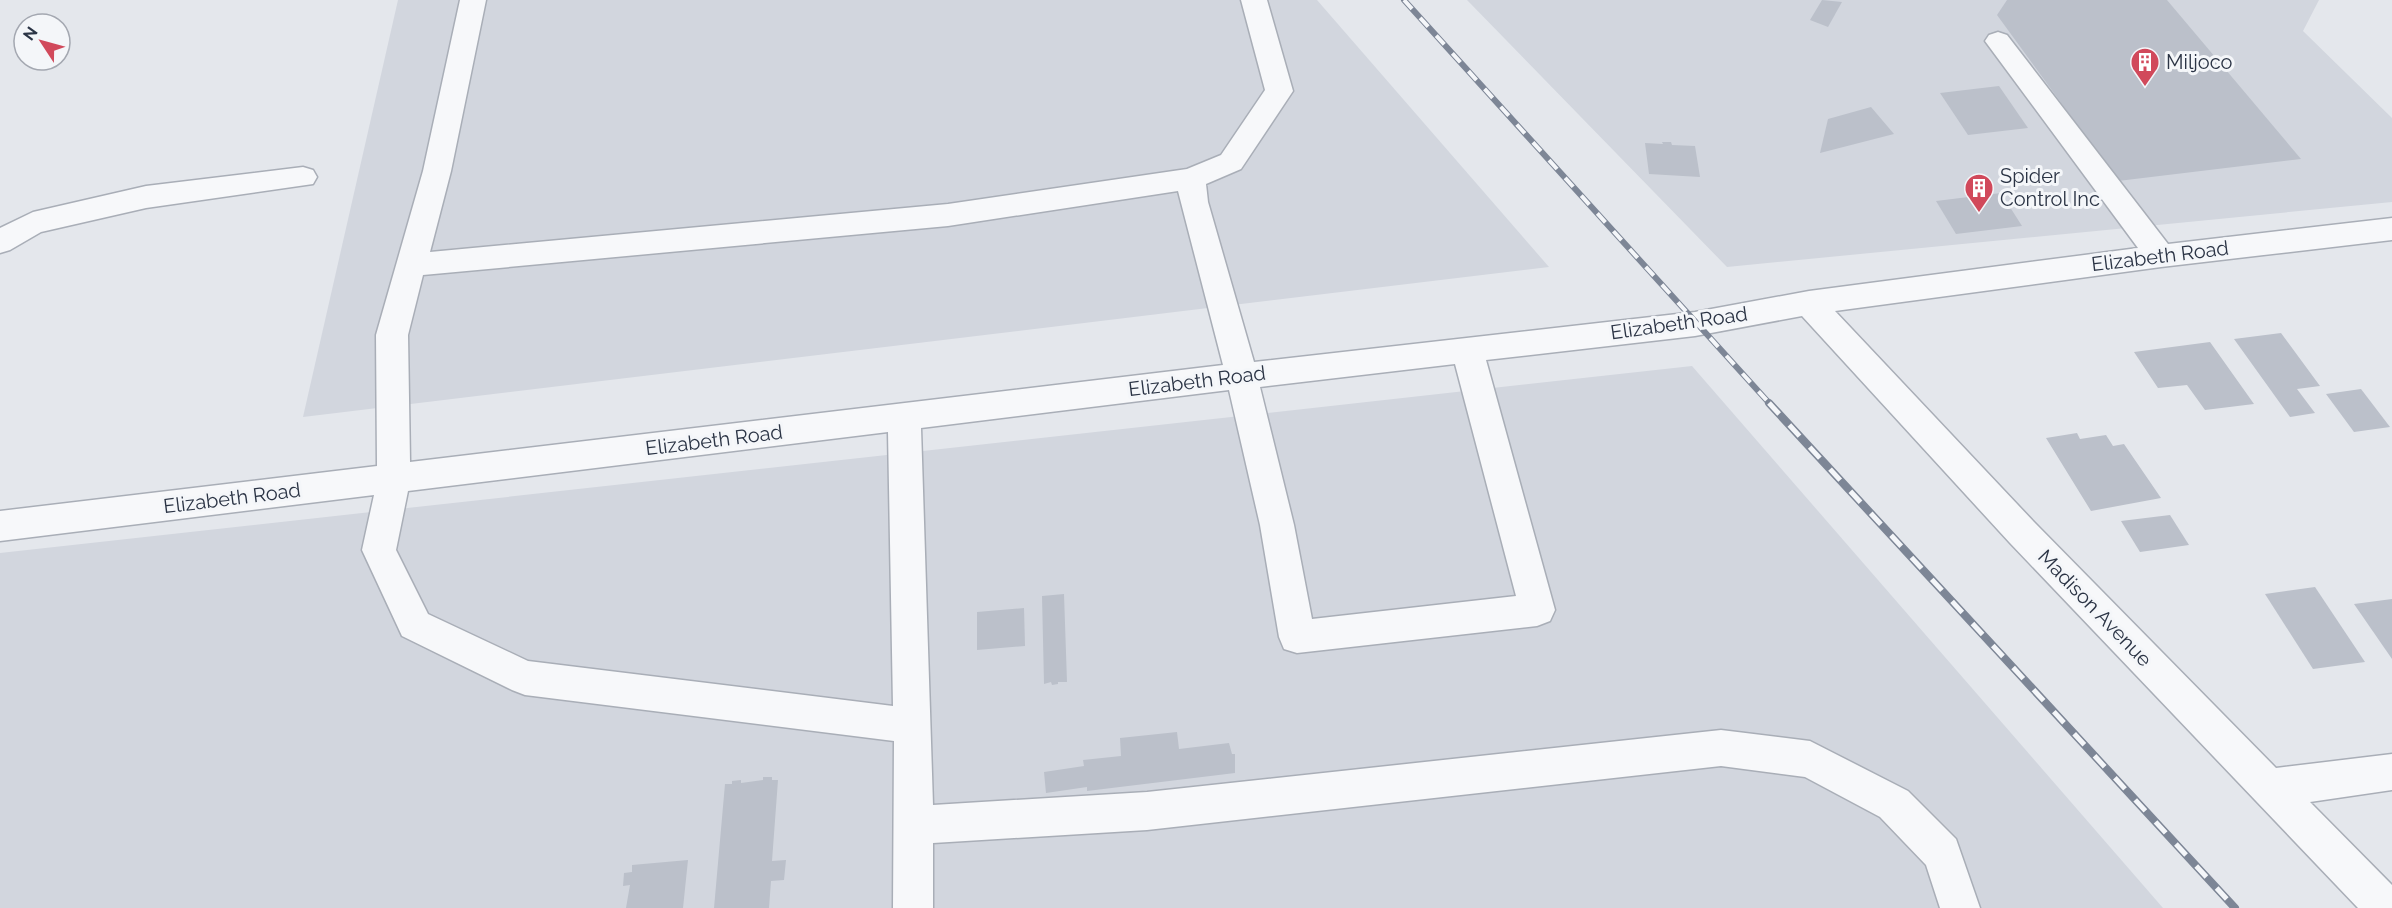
<svg xmlns="http://www.w3.org/2000/svg" width="2392" height="908" viewBox="0 0 2392 908" font-family="Raleway,sans-serif">
	<style>
		.built { fill: #d2d6de }
		.building { fill: #bbc0ca }
		.lines { fill: none; stroke-linecap: round; stroke-linejoin: round }
		.minor-casing { stroke: #a9aeb7; stroke-width: 3 }
		.minor { fill: #f7f8fa; fill-rule: evenodd }
		.rail-far1-casing { stroke: #7d8696; stroke-width: 6 }
		.rail-casing { stroke: #7d8696; stroke-width: 8 }
		.rail-far1 { stroke: #f4f6f9; stroke-width: 4; stroke-dasharray: 12; stroke-linecap: butt }
		.rail { stroke: #f4f6f9; stroke-width: 5; stroke-dasharray: 15; stroke-linecap: butt }
		.labels { text-anchor: middle; stroke-width: 6; stroke-linejoin: round; paint-order: stroke }
		.poi-label { font-size: 20px; fill: #2b3445; stroke: #f4f6f9; text-anchor: start }
		.street-label { font-size: 20px; fill: #2b3445; stroke: #f4f6f9 }
	</style>
	<rect width="100%" height="100%" fill="#e4e7ec"/>
	<g class="built">
		<path d="M398 0H1317L1549 267 303 417Z"/>
		<path d="M1467 0H2319L2303 31 2392 118V202L1727 267Z"/>
		<path d="M1692 366 2163 908H0V553Z"/>
	</g>
	<g class="building">
		<path d="M1822 0 1842 2 1828 27 1810 20Z"/>
		<path d="M2007 0H2167L2301 159 2118 181 1997 15Z"/>
		<path d="M1999 86 2028 128 1968 135 1940 93Z"/>
		<path d="M1871 107 1894 134 1820 153 1828 119Z"/>
		<path d="M1662 142H1671L1672 145 1695 146 1700 177 1649 174 1645 143 1663 144Z"/>
		<path d="M2001 193 2022 226 1956 234 1936 201Z"/>
		<path d="M2281 333 2320 386 2297 389 2315 413 2290 417 2234 339Z"/>
		<path d="M2210 342 2254 404 2205 410 2187 385 2158 388 2134 352Z"/>
		<path d="M2361 389 2390 427 2354 432 2326 394Z"/>
		<path d="M2077 433 2080 439 2106 435 2113 446 2124 444 2161 498 2091 511 2046 438Z"/>
		<path d="M2170 515 2189 545 2140 552 2121 521Z"/>
		<path d="M2315 587 2365 662 2313 669 2265 594Z"/>
		<path d="M1064 594 1067 682H1058V684L1052 685 1051 682 1044 684 1042 596Z"/>
		<path d="M2392 599V659L2354 604Z"/>
		<path d="M1024 608 1025 646 977 650V612Z"/>
		<path d="M1177 732 1179 749 1229 743 1232 754H1235V773L1087 791V787L1046 793 1044 772 1084 766 1083 760 1121 756 1120 738Z"/>
		<path d="M763 777H772V780H778L772 861 786 860 784 880 771 881 769 908H714L725 784H732V781L741 780V783L763 780Z"/>
		<path d="M688 860 683 908H626L630 885 623 886 624 873 632 872V865Z"/>
	</g>
	<g class="lines">
		<g class="minor-casing">
			<g id="minor">
				<path d="M460 0H486L451 171 430 252 948 204 1187 169 1221 155 1265 90 1241 0H1267L1293 91 1241 169 1206 184 1208 202 1254 362 1695 312 1809 291 2138 248 1985 41 1989 35 1998 32 2007 35 2168 244 2392 218V240L2161 267 1835 311 2034 522 2276 768 2392 754V790L2310 802 2392 885V908H2358L2010 543 1802 316 1695 336 1486 360 1555 610 1550 621 1537 626 1297 653 1284 649 1279 637 1260 525 1229 390 921 428 933 805 1147 792 1721 730 1810 741 1908 791 1956 839 1980 908H1940L1926 865 1880 817 1805 777 1721 766 1147 830 933 843V908H893L894 741 525 695 512 690 402 636 362 550 374 495 0 541V511L377 466 376 335 423 171ZM1178 191 1223 365 410 462 408 335 423 275 948 226ZM1455 364 1516 596 1312 619 1294 525 1260 387ZM888 432 893 706 528 661 428 614 396 550 408 491Z"/>
				<path d="M303 167 313 170 317 177 313 184 146 208 41 232 10 250 0 253V228L33 212 146 186Z"/>
			</g>
		</g>
		<use href="#minor" class="minor"/>
		<g class="rail-far1-casing">
			<path id="rail-far1" d="M1404 0 1770 404"/>
		</g>
		<g class="rail-casing">
			<path id="rail" d="M1769 403 2235 908"/>
		</g>
		<use href="#rail-far1" class="rail-far1"/>
		<use href="#rail" class="rail"/>
	</g>
	<defs>
		<g id="building-pin" transform="scale(1.5)"><path d="M0 17L-7.5 6A9.5 9.5 0 1 1 7.5 6Z" fill="#d1495b" stroke="#f4f6f9"/><path d="M-4-6H4V6H1V3H-1V6H-4ZM-2.5-4.3h1.7v1.8h-1.7ZM.8-4.3h1.7v1.8H.8ZM-2.5-1h1.7V.8h-1.7ZM.8-1h1.7V.8H.8Z" fill="#fff"/></g>
	</defs>
	<g fill-rule="evenodd">
		<use href="#building-pin" x="2145" y="62"/>
		<use href="#building-pin" x="1979" y="188"/>
	</g>
	<g class="labels">
		<g class="poi-label">
			<text x="2166" y="69">Miljoco</text>
			<text x="2000" y="183">Spider<tspan x="2000" dy="23">Control Inc</tspan></text>
		</g>
		<g class="street-label">
			<text transform="translate(2160 256) rotate(-7)" y="7">Elizabeth Road</text>
			<text transform="translate(1679 323) rotate(-8)" y="7">Elizabeth Road</text>
			<text transform="translate(1197 381) rotate(-7)" y="7">Elizabeth Road</text>
			<text transform="translate(714 440) rotate(-7)" y="7">Elizabeth Road</text>
			<text transform="translate(232 498) rotate(-7)" y="7">Elizabeth Road</text>
			<text transform="translate(2095 608) rotate(46)" y="7">Madison Avenue</text>
		</g>
	</g>
	<g transform="translate(42 42) rotate(306)"><circle r="28" fill="#f4f6f9" stroke="#a4a8b1" stroke-width="1.5"/>
	<path d="M0-4.5L10 22L0 15L-10 22Z" fill="#d1495b"/>
	<text y="-9" font-size="16" font-weight="bold" text-anchor="middle" fill="#2b3445">N</text>
	</g>
</svg>
